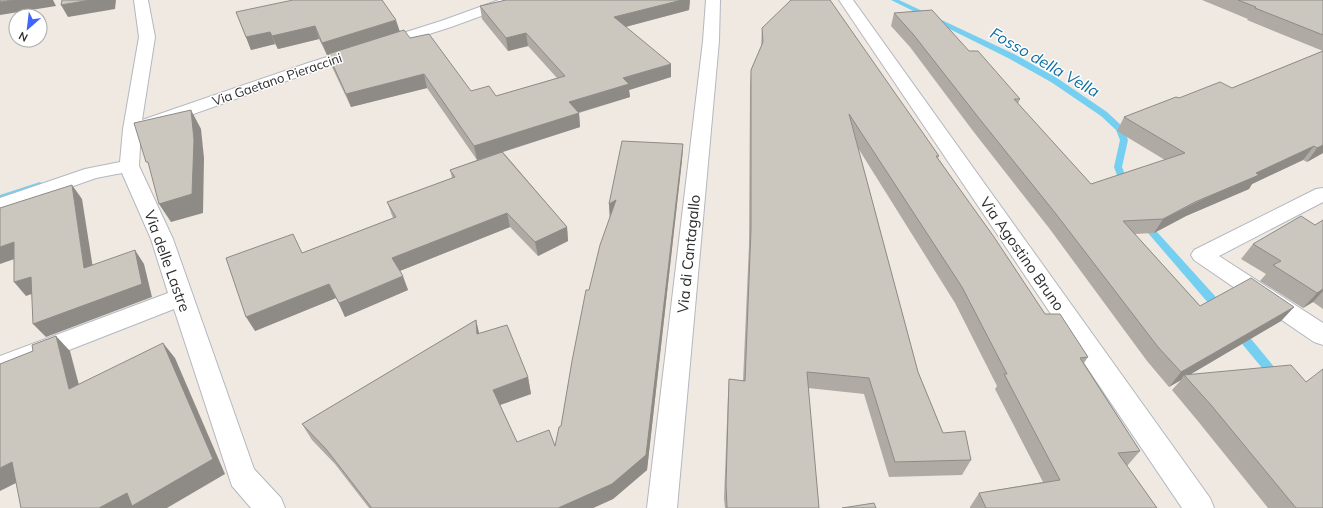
<svg xmlns="http://www.w3.org/2000/svg" width="1323" height="508" viewBox="0 0 1323 508" font-family="Mulish,sans-serif">
	<style>
		.lines { fill: none; stroke-linecap: round; stroke-linejoin: round }
		.stream { fill: #75cff0; fill-rule: evenodd }
		.minor-casing { stroke: #b4b7c1; stroke-width: 2 }
		.minor { fill: #fff; fill-rule: evenodd }
		.wall { fill: #afaba4 }
		.shaded-wall { fill: #8e8b86 }
		.building { fill: #cbc7bf; stroke: #8e8b86 }
		.labels { text-anchor: middle; stroke-width: 3; stroke-linejoin: round; paint-order: stroke }
		.far-street-label { font-size: 13px; fill: #2e2e2e; stroke: #fff }
		.street-label { font-size: 15px; fill: #2e2e2e; stroke: #fff }
		.water-label { font-size: 16px; font-style: italic; fill: #0d6fa3; stroke: #fff }
	</style>
	<rect width="100%" height="100%" fill="#efe9e1"/>
	<g class="lines">
		<g class="stream">
			<path d="M891 0H899L1014 54 1057 78 1107 112 1123 127 1128 140 1122 167 1130 187 1128 189H1122L1114 167 1120 140 1116 130 1101 116 1051 82 1008 58Z"/>
			<path d="M40 182 45 185 43 187 0 201V195Z"/>
			<path d="M1145 221 1148 222 1224 306 1225 309 1224 312H1216L1142 226 1140 224 1142 222Z"/>
			<path d="M1238 327 1242 328 1280 374 1282 377 1280 380 1276 382 1272 380 1234 334 1232 331 1234 328Z"/>
		</g>
		<g class="minor-casing">
			<g id="minor">
				<path d="M134 0H148L155 37 142 120 308 63 441 21 499 0H519L517 3 451 27 320 69 154 128 148 129 141 127 139 166 173 239 254 469 281 498 285 508H251L232 486 174 309 0 377V356L168 293 151 239 122 173 96 178 0 212V198L85 169 120 162 123 129 139 37Z"/>
				<path d="M706 0H720L719 41 677 508H647L703 41Z"/>
				<path d="M839 0H853L1210 498 1214 508H1182Z"/>
				<path d="M1323 188V202L1219 256 1323 323V345L1314 342 1194 260 1191 255 1194 250 1316 189Z"/>
			</g>
		</g>
		<use href="#minor" class="minor"/>
	</g>
	<g class="wall">
		<path d="M506 0H690L689 10 625 27 671 77 629 90 630 97 579 113 580 127 503 152 567 227 568 241 538 256 510 227 400 271 408 290 345 317 336 298 255 331 302 253 393 218 387 202 452 178 450 170 477 160 427 88 351 107 332 67 328 55H327L319 39 278 49 275 44 251 50 236 12 399 31 410 38 471 91 496 96 557 78 528 46 508 51 482 19 480 6Z"/>
		<path d="M1202 0H1323V51L1247 20 1248 19Z"/>
		<path d="M894 13 969 51 1020 99 1018 104 1091 184 1165 160 1117 131 1124 117 1179 98 1232 88 1323 51V153L1307 162 1303 160 1252 184 1249 189 1186 216 1154 233 1135 234 1200 306 1294 307 1281 321 1189 375 1323 508H1268L1197 420 1172 390 1181 380 1169 387 1147 361 1049 228 973 131 910 47 891 26Z"/>
		<path d="M762 28 939 156 938 158 1045 314 1088 357 1084 363 1140 451 1127 466 1157 508H970V507L979 493 1043 482 995 389 997 386 955 303 858 148 918 372 943 433 971 460 962 475 889 477 864 394 808 388 819 508H725L724 499 728 395 729 379 743 381 749 245 750 84 751 70 761 47Z"/>
		<path d="M683 144 682 160 647 470 613 499 593 508H369L335 464 312 440 302 424 476 320 479 334 528 377 531 394 500 405 517 442 555 446 561 426 589 290 610 217 609 204Z"/>
		<path d="M1323 220V309L1313 302 1303 308 1260 281 1266 274 1241 259 1253 244 1315 225Z"/>
	</g>
	<g class="shaded-wall">
		<path d="M15 0H53L56 6 0 15V2Z"/>
		<path d="M90 0H116L115 9 68 17 61 5Z"/>
		<path d="M682 0H690L689 10 614 30V17Z"/>
		<path d="M396 20 400 32 327 55 322 43Z"/>
		<path d="M315 26 319 39 278 49 272 36Z"/>
		<path d="M270 32 275 44 251 50 246 37Z"/>
		<path d="M526 33 528 46 508 51 506 38Z"/>
		<path d="M671 64V77L629 90 630 97 570 115 569 102 623 78Z"/>
		<path d="M424 74 427 88 351 107 346 94Z"/>
		<path d="M191 110 201 129 204 158 203 213 171 222 159 204Z"/>
		<path d="M579 113 580 127 477 160 474 146Z"/>
		<path d="M683 144 682 160 647 470 613 499 593 508H558Z"/>
		<path d="M1323 145V153L1307 162 1317 148Z"/>
		<path d="M1314 146 1303 160 1252 184 1249 189 1186 216 1154 233 1163 219 1256 173Z"/>
		<path d="M72 185 82 199 95 281 84 268Z"/>
		<path d="M616 200 610 220 609 204Z"/>
		<path d="M507 213 510 227 397 272 392 258Z"/>
		<path d="M567 227 568 241 538 256 535 242Z"/>
		<path d="M14 242 26 255 0 264V247Z"/>
		<path d="M135 250 144 264 152 297 46 337 33 324Z"/>
		<path d="M403 276 408 290 345 317 339 303Z"/>
		<path d="M31 277 43 290 26 296 14 282Z"/>
		<path d="M329 284 336 298 255 331 246 317Z"/>
		<path d="M1323 289V291L1313 302 1303 308 1317 293Z"/>
		<path d="M1294 307 1281 321 1186 377 1184 375 1181 380 1169 387 1181 372Z"/>
		<path d="M476 320 480 337 477 334Z"/>
		<path d="M56 336 70 351 84 404 69 389Z"/>
		<path d="M163 343 175 358 225 474 167 508H99Z"/>
		<path d="M528 377 531 394 497 406 493 390Z"/>
		<path d="M12 462 30 476 0 491V468Z"/>
	</g>
	<g class="building">
		<path d="M0 0H15L0 2Z"/>
		<path d="M62 0H90L61 5Z"/>
		<path d="M293 0H382L396 20 322 43 315 26 272 36 270 32 246 37 236 12Z"/>
		<path d="M506 0H682L614 17 671 64 623 78 629 84 569 102 579 113 474 146 424 74 346 94 328 54 404 30 410 38 429 34 471 91 489 86 496 96 565 76 526 33 506 38 480 6Z"/>
		<path d="M791 0H830L939 156H936L994 237 1045 314H1060L1088 357 1080 358 1140 451 1118 453 1157 508H986L979 493 1060 480 1004 374H1007L962 287 849 114 918 372 943 433 965 431 971 460 895 462 869 378 807 372 819 508H727L726 484 729 379 745 381 751 229V70L763 42 762 28Z"/>
		<path d="M1238 0H1323V35L1255 8 1256 7Z"/>
		<path d="M932 10 969 51H978L1020 99H1014L1091 184 1185 153 1124 117 1176 97 1179 98 1220 82 1232 88 1323 51V145L1317 148 1314 146 1256 173 1259 175 1195 202 1163 219 1123 221 1200 306 1251 278 1294 307 1181 372 1158 347 1056 214 978 117 913 34 894 13Z"/>
		<path d="M191 110 194 140 192 194 159 204 148 162H146L134 123Z"/>
		<path d="M622 141 683 144 646 455 612 484 558 508H371V507L326 449 302 424 476 320 477 334 507 325 528 377 493 390 517 442 549 430 555 446 559 427 561 426 572 361 586 290H589L600 245 616 200 609 204Z"/>
		<path d="M502 152 567 227 535 242 507 213 392 258 403 276 339 303 329 284 246 317 226 258 293 234 302 253 396 217 387 202 455 177 450 170Z"/>
		<path d="M72 185 84 268 135 250 142 284 33 324 31 277 14 282V242L0 247V208Z"/>
		<path d="M1301 216 1315 225 1323 220V289L1317 293 1273 265 1281 261 1253 244Z"/>
		<path d="M56 336 69 389 163 343 213 459 132 506 127 493 99 508H21L12 462 0 468V364L33 351 32 345Z"/>
		<path d="M1291 365 1306 382 1323 369V508H1296L1211 405 1184 375Z"/>
		<path d="M874 503 876 508H842Z"/>
	</g>
	<g class="labels">
		<g class="far-street-label">
			<text transform="translate(277 79) rotate(-19)" y="5">Via Gaetano Pieraccini</text>
		</g>
		<g class="street-label">
			<text transform="translate(689 254) rotate(-84)" y="5">Via di Cantagallo</text>
			<text transform="translate(1022 254) rotate(55)" y="5">Via Agostino Bruno</text>
			<text transform="translate(167 261) rotate(70)" y="5">Via delle Lastre</text>
		</g>
		<g class="water-label">
			<text transform="translate(1045 62) rotate(30)" y="6">Fosso della Vella</text>
		</g>
	</g>
	<g transform="translate(28 28) rotate(208)"><circle r="19" fill="#ffffff" stroke="#ababab"/>
	<path d="M0-3L7 15L0 10L-7 15Z" fill="#4264fb"/>
	<text y="-6" font-size="11" font-weight="bold" text-anchor="middle" fill="#2e2e2e">N</text>
	</g>
</svg>
